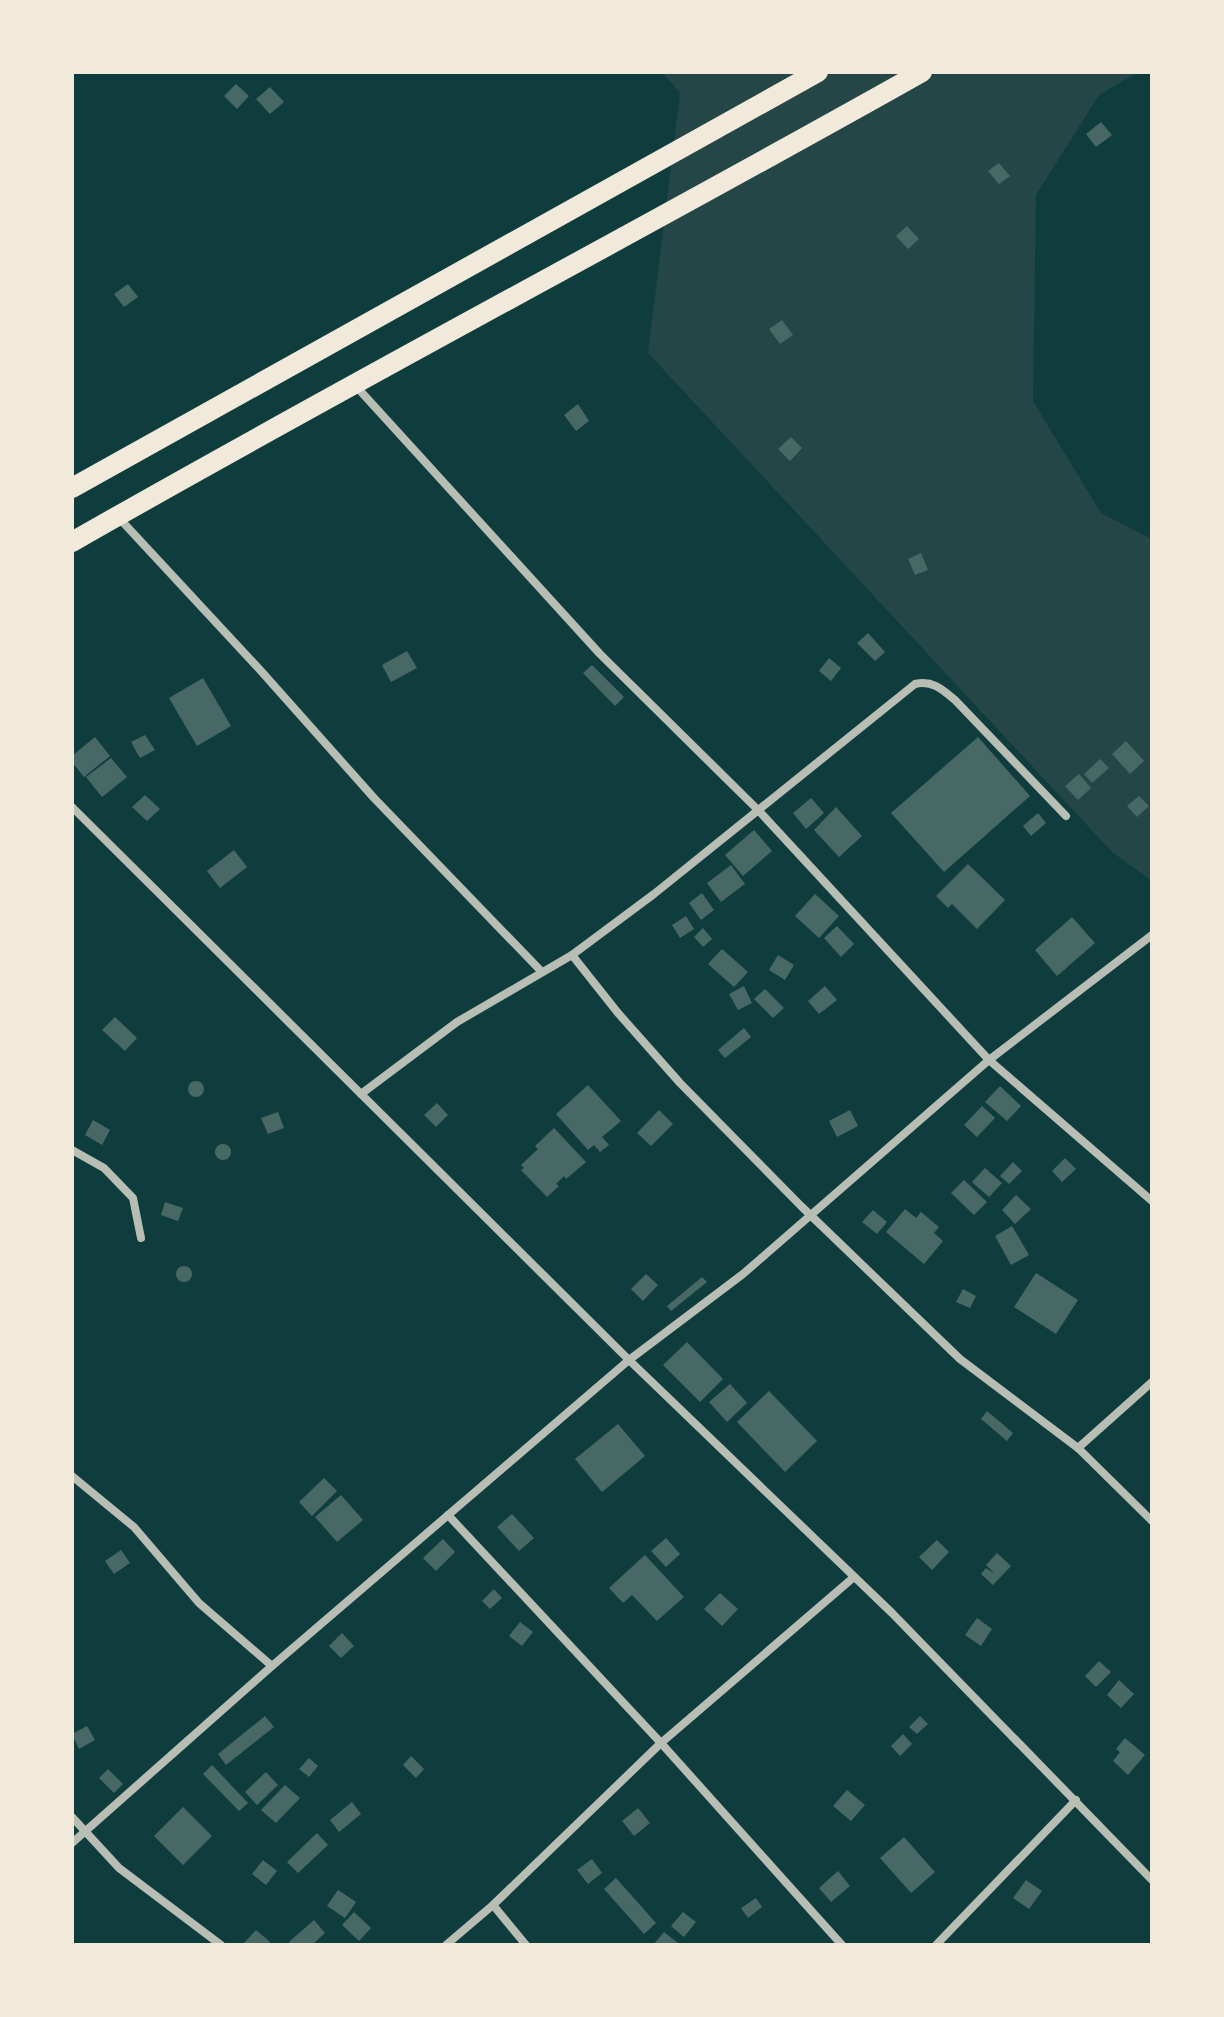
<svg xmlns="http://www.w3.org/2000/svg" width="1224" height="2017" viewBox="0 0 1224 2017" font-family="'IBM Plex Sans',sans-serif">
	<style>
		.green { fill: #244646 }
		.building { fill: #486865 }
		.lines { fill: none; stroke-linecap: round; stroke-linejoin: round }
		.minor { stroke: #b8beb3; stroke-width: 8 }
		.trunk { stroke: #f1e9da; stroke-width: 20 }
	</style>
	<rect width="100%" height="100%" fill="#0f3d3e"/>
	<path class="green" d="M662 72H1138L1099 95 1036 195 1033 401 1101 513 1152 539V881L1112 852 648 353 680 93Z"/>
	<g class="building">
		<path d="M236 84 249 96 237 109 224 96Z"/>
		<path d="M270 87 284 102 270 114 256 99Z"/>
		<path d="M1101 122 1112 135 1096 147 1086 134Z"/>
		<path d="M999 163 1010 176 999 184 988 171Z"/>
		<path d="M907 226 919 239 908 249 896 236Z"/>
		<path d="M128 284 138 297 124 307 114 294Z"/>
		<path d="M782 320 793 335 780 344 769 329Z"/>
		<path d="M578 404 589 421 576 431 564 415Z"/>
		<path d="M791 437 802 448 790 461 778 449Z"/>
		<path d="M921 553 928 570 915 575 908 559Z"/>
		<path d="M868 633 885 652 875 661 857 643Z"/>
		<path d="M407 651 417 668 391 682 382 665Z"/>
		<path d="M829 658 841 668 831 681 819 671Z"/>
		<path d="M592 665 624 697 615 706 583 673Z"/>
		<path d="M203 678 231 726 197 746 169 698Z"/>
		<path d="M145 735 155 750 140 758 131 742Z"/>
		<path d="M95 737 110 756 84 777 72 762V756Z"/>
		<path d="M978 737 1030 796 944 872 891 813Z"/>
		<path d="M1126 741 1144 761 1130 774 1112 754Z"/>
		<path d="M111 758 127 777 102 797 86 777Z"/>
		<path d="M1100 759 1109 768 1092 783 1084 774Z"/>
		<path d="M1079 774 1091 788 1078 800 1065 786Z"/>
		<path d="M145 795 160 809 147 821 132 807Z"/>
		<path d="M1139 796 1149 806 1137 817 1127 806Z"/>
		<path d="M811 798 824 813 806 829 793 813Z"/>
		<path d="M836 807 862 836 839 857 814 830Z"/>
		<path d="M1038 813 1046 823 1031 836 1023 826Z"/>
		<path d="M754 830 772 851 743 876 725 855Z"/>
		<path d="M234 850 247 867 220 888 207 871Z"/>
		<path d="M968 864 1005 900 977 929 952 904 948 908 936 896Z"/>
		<path d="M731 865 745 884 721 902 707 883Z"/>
		<path d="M702 893 714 910 701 920 689 903Z"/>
		<path d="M815 894 839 916 819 938 795 916Z"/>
		<path d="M686 916 694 929 680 938 672 925Z"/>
		<path d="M1072 917 1095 943 1057 976 1035 950Z"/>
		<path d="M837 926 854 944 841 957 824 938Z"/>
		<path d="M703 928 712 939 703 947 694 937Z"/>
		<path d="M722 949 748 972 734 987 708 964Z"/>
		<path d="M778 955 794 965 785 980 769 970Z"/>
		<path d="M744 986 752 1003 738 1010 729 994Z"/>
		<path d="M825 986 837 1000 819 1014 808 1001Z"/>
		<path d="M765 989 784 1008 773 1018 754 999Z"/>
		<path d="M115 1017 137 1038 125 1051 102 1030Z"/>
		<path d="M744 1028 751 1037 725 1058 718 1050Z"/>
		<circle cx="196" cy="1089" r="8"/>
		<path d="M588 1085 621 1121 602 1137 609 1145 600 1152 594 1145 588 1150 556 1114Z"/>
		<path d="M1000 1086 1021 1106 1007 1121 985 1102Z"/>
		<path d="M437 1103 448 1115 436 1127 424 1115Z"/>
		<path d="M982 1106 995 1118 977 1137 964 1125Z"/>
		<path d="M659 1110 673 1124 651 1146 637 1133Z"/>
		<path d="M850 1110 858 1126 837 1137 829 1121Z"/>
		<path d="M278 1112 284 1128 268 1134 261 1118Z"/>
		<path d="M93 1120 110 1130 102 1145 85 1135Z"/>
		<path d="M554 1128 586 1162 566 1179 564 1176 556 1184 559 1186 547 1197 521 1170 524 1168 521 1165 538 1149 535 1146Z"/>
		<circle cx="223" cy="1152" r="8"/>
		<path d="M1065 1158 1076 1169 1062 1182 1052 1171Z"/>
		<path d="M1013 1162 1022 1171 1009 1184 1000 1176Z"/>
		<path d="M985 1168 1002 1183 989 1197 972 1182Z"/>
		<path d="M964 1180 987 1202 974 1215 951 1193Z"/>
		<path d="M1016 1195 1031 1209 1015 1224 1002 1210Z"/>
		<path d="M165 1202 183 1208 178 1221 161 1215Z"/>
		<path d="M905 1209 916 1218 921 1212 939 1227 934 1233 943 1241 924 1264 886 1232Z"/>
		<path d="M873 1210 887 1222 877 1234 862 1222Z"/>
		<path d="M1012 1226 1029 1255 1011 1265 995 1236Z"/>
		<circle cx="184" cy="1274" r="8"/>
		<path d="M1036 1273 1078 1300 1056 1334 1014 1307Z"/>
		<path d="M646 1274 658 1285 643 1301 631 1289Z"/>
		<path d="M702 1277 707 1282 671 1311 667 1306Z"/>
		<path d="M963 1289 976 1296 970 1308 956 1302Z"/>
		<path d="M687 1342 723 1379 700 1402 663 1365Z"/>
		<path d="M730 1384 747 1403 727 1422 709 1402Z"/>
		<path d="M769 1391 817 1441 785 1472 737 1422Z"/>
		<path d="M987 1411 1013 1433 1007 1441 981 1419Z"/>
		<path d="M618 1424 645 1456 602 1492 575 1459Z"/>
		<path d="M324 1478 337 1491 312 1516 299 1502Z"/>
		<path d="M341 1495 363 1520 337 1542 315 1517Z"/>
		<path d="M512 1514 534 1538 519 1551 497 1527Z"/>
		<path d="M666 1538 680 1554 666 1567 651 1551Z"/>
		<path d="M443 1539 455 1552 436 1571 423 1558Z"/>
		<path d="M937 1540 949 1552 932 1570 919 1557Z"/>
		<path d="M121 1550 130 1563 114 1574 105 1561Z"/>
		<path d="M997 1553 1011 1566 993 1585 981 1574 986 1568 995 1574 986 1565Z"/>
		<path d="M645 1555 684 1597 657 1621 632 1595 623 1603 609 1588Z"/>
		<path d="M494 1589 502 1598 490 1609 482 1601Z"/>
		<path d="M720 1593 738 1609 722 1626 704 1609Z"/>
		<path d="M977 1618 992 1629 981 1646 965 1635Z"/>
		<path d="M520 1622 533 1632 522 1646 509 1636Z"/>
		<path d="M342 1633 354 1646 341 1658 329 1646Z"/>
		<path d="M1099 1661 1111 1672 1096 1687 1085 1676Z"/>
		<path d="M1119 1680 1134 1694 1121 1708 1107 1695Z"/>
		<path d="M265 1716 274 1727 226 1765 218 1754Z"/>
		<path d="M920 1716 928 1724 917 1734 909 1727Z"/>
		<path d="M87 1726 95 1740 79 1749 72 1734Z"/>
		<path d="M903 1734 912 1744 900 1756 891 1746Z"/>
		<path d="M1125 1738 1145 1755 1128 1775 1113 1761 1120 1752 1116 1749Z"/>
		<path d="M411 1756 424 1769 416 1778 403 1765Z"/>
		<path d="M309 1758 318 1766 309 1777 299 1769Z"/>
		<path d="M212 1765 248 1803 239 1811 203 1774Z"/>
		<path d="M108 1769 123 1784 114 1793 99 1778Z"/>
		<path d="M266 1772 278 1785 257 1805 245 1792Z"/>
		<path d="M285 1785 300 1798 276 1823 261 1810Z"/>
		<path d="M847 1790 865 1805 851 1821 833 1806Z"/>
		<path d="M352 1802 361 1814 339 1832 330 1820Z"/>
		<path d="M183 1807 212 1836 183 1865 154 1836Z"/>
		<path d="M638 1808 650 1823 634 1836 622 1821Z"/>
		<path d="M317 1833 328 1845 298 1873 287 1862Z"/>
		<path d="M904 1837 935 1872 911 1893 880 1858Z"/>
		<path d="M592 1859 602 1873 588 1884 577 1870Z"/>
		<path d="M263 1860 277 1871 266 1885 252 1874Z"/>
		<path d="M838 1871 850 1886 831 1902 819 1888Z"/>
		<path d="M616 1878 656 1923 644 1934 604 1889Z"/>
		<path d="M1026 1880 1042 1891 1029 1909 1013 1898Z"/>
		<path d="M338 1890 356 1902 345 1918 327 1906Z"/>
		<path d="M756 1898 762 1907 748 1918 741 1908Z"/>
		<path d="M354 1912 371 1928 359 1941 342 1925Z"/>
		<path d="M683 1912 696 1922 684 1937 671 1926Z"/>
		<path d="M314 1920 325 1933 312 1945H292L289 1942Z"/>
		<path d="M256 1930 270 1942 268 1945 244 1943Z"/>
		<path d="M664 1932 678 1943 676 1945H653Z"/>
	</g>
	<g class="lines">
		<g class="minor">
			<path d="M354 384 600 654 759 811 989 1060 1152 1201"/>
			<path d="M119 518 261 671 374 798 541 971"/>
			<path d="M72 807 629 1360 892 1613 1152 1880"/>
			<path d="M572 955 618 1013 680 1083 801 1206 960 1359 1078 1448 1152 1521"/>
			<path d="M361 1094 457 1022 572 955 654 894 915 684C932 680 942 689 955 700L1066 816"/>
			<path d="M72 1150 104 1168 133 1198 141 1238"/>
			<path d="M1078 1448 1152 1382"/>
			<path d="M72 1476 134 1527 199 1603 272 1666"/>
			<path d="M448 1515 661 1743 842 1945"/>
			<path d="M72 1817 119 1868 221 1945"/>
			<path d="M72 1843 272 1666 629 1360 743 1274 989 1060 1152 935"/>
			<path d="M493 1905 526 1945"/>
			<path d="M446 1945 493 1905 661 1743 854 1577"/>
			<path d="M936 1945 1076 1800"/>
		</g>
		<g class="trunk">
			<path d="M72 488 818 72"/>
			<path d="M72 542C353 381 640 231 922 72"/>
		</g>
	</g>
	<rect width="1224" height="2017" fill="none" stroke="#f1e9da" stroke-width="148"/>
</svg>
